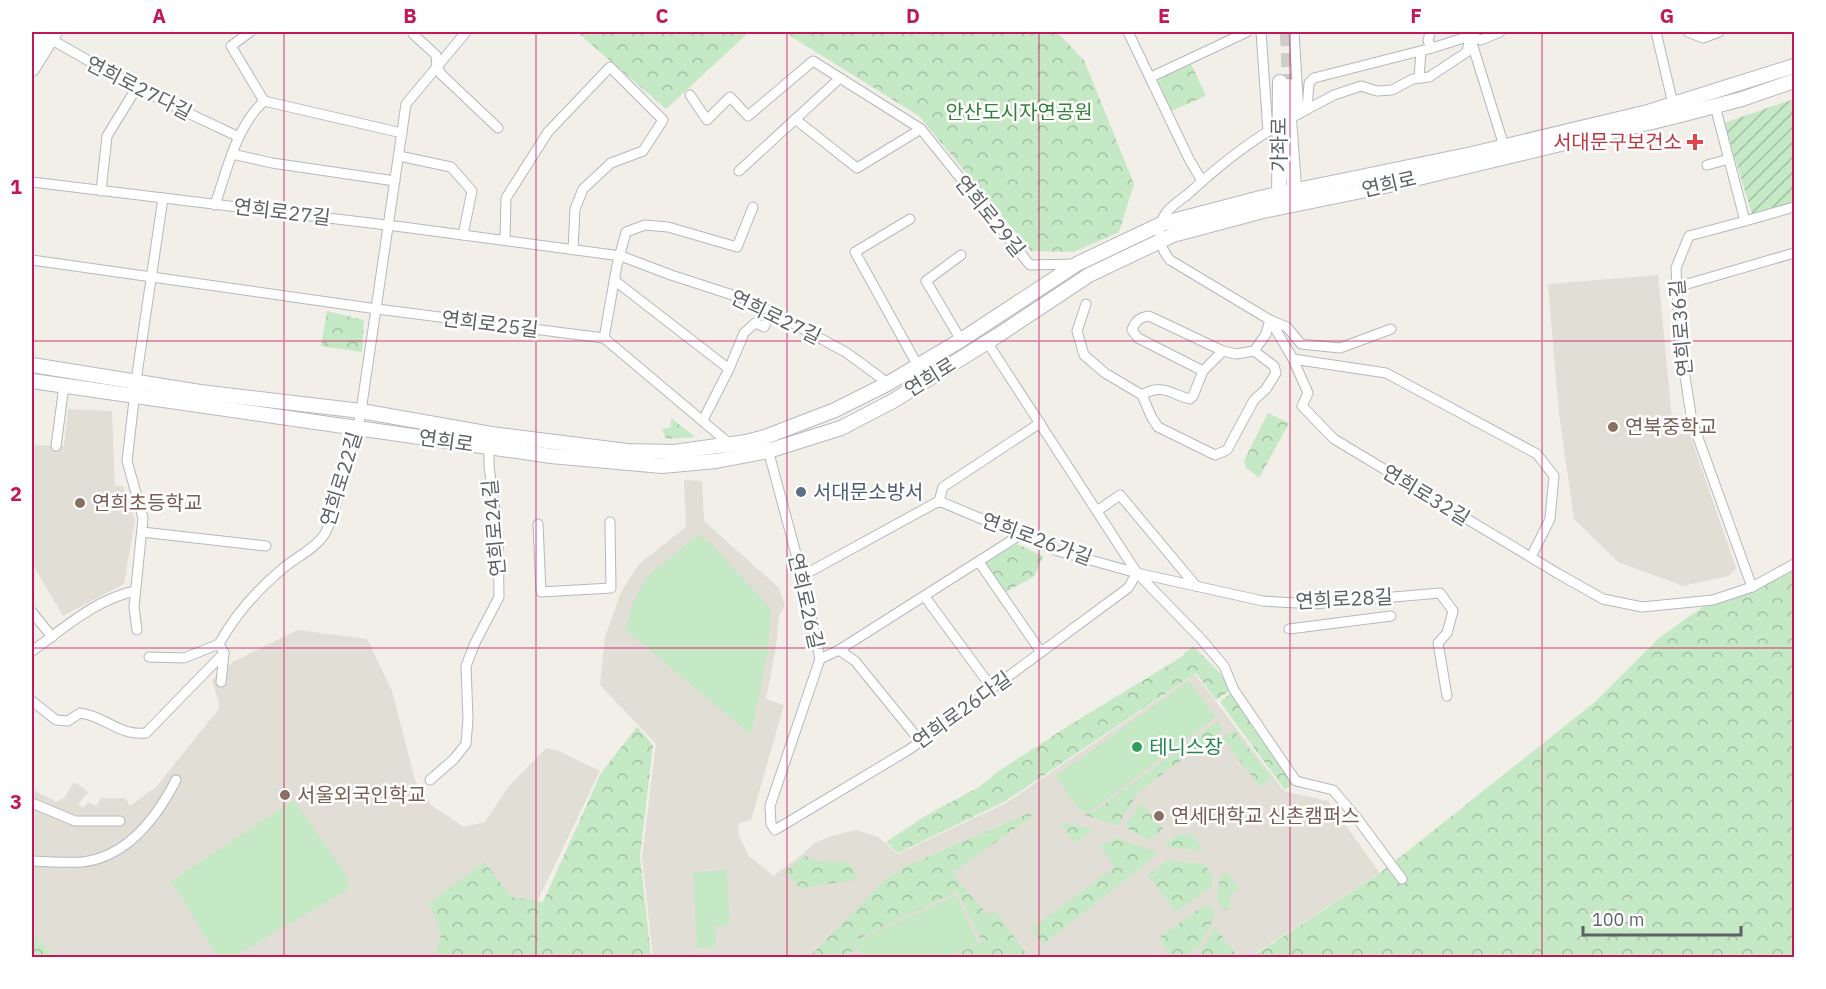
<svg xmlns="http://www.w3.org/2000/svg" width="1826" height="989" viewBox="0 0 1826 989" font-family="'IBM Plex Sans','Noto Sans KR',sans-serif">
	<style>
		.education { fill: #e1ded6 }
		.forest { fill: url(#forest-crowns) }
		.garden { fill: url(#garden-furrows) }
		.pitch { fill: #c5e8c5 }
		.lines { fill: none; stroke-linecap: round; stroke-linejoin: round }
		.secondary-tunnel { stroke: #ccccc8; stroke-width: 14; stroke-dasharray: 14 7; stroke-linecap: butt }
		.minor-casing { stroke: #b5b8bc; stroke-width: 11 }
		.secondary-casing { stroke: #b6babf; stroke-width: 16 }
		.minor { stroke: #fff; stroke-width: 9 }
		.secondary { stroke: #fff; stroke-width: 14 }
		.grid { fill: none; stroke: #c2185b; stroke-width: 1.5; stroke-opacity: 0.55 }
		.health-dot { fill: #e0444e; stroke: #fff; stroke-width: 2 }
		.education-dot { fill: #8d6e63; stroke: #fff; stroke-width: 2 }
		.service-dot { fill: #5c6f8a; stroke: #fff; stroke-width: 2 }
		.leisure-dot { fill: #2e9e5b; stroke: #fff; stroke-width: 2 }
		.labels { text-anchor: middle; stroke-width: 5; stroke-linejoin: round; paint-order: stroke }
		.street-label { font-size: 20px; fill: #5f6368; stroke: #fff }
		.park-label { font-size: 20px; fill: #348238; stroke: #fff }
		.health-label { font-size: 20px; fill: #be3a42; stroke: #fff; text-anchor: end }
		.education-label { font-size: 20px; fill: #785e54; stroke: #fff; text-anchor: start }
		.service-label { font-size: 20px; fill: #4e5e75; stroke: #fff; text-anchor: start }
		.leisure-label { font-size: 20px; fill: #27864d; stroke: #fff; text-anchor: start }
		.neatline { fill: none; stroke: #c2185b; stroke-width: 2 }
		.grid-label { font-size: 20px; text-anchor: middle; font-weight: bold; fill: #c2185b }
	</style>
	<defs>
		<pattern id="forest-crowns" width="20" height="18" patternUnits="userSpaceOnUse" patternTransform="scale(1.5)"><rect width="20" height="18" fill="#c5e8c5"/><path d="M2 6a3 3 0 1 1 6 0M12 15a3 3 0 1 1 6 0" fill="none" stroke="#a3c0a4"/></pattern>
		<pattern id="garden-furrows" width="10" height="10" patternUnits="userSpaceOnUse" patternTransform="scale(1.5)"><rect width="10" height="10" fill="#c5e8c5"/><path d="M-1 1l2-2M0 10L10 0M9 11l2-2" fill="none" stroke="#a3c0a4"/></pattern>
	</defs>
	<rect width="100%" height="100%" fill="#f1efe8"/>
	<g class="education">
		<path d="M1658 275 1672 418 1663 423 1668 436 1689 432 1736 568 1729 576 1683 586 1618 562 1574 519 1559 414 1548 284Z"/>
		<path d="M68 409 112 411 115 486H123L135 520 124 584 63 616 32 563V445L64 446Z"/>
		<path d="M684 480 702 481 704 521 779 588 785 606 779 616 776 647 766 699 784 705 751 820 738 824 739 836 749 856 773 876 804 853 814 843 828 837 856 830 878 837 898 854 1006 803 1195 674 1284 791 1328 801 1380 873 1250 957H653L642 857 656 744 600 685 605 637 621 592 639 564 686 527Z"/>
		<path d="M297 630 367 639 392 691 415 780 431 805 464 827 485 822 508 787 546 748 559 751 600 771 510 958 32 957V789L56 802 64 798 74 782 86 790 88 793 78 804 83 808 88 802 96 806 102 798H125L130 806 156 787 218 710 219 703 212 680 233 662Z"/>
	</g>
	<g class="forest">
		<path d="M577 32H749L666 109Z"/>
		<path d="M776 32H1057L1084 60 1134 184 1119 232 1074 252 1031 251 919 116 787 34Z"/>
		<path d="M1191 64 1206 96 1171 111 1157 79Z"/>
		<path d="M327 311 364 320 362 352 321 346Z"/>
		<path d="M1268 413 1289 423 1259 478 1246 468 1244 461Z"/>
		<path d="M671 418 695 437 666 439 662 429 671 427Z"/>
		<path d="M1017 544 1043 556 1035 576 1004 593 985 563Z"/>
		<path d="M1794 564V957L1250 958 1380 873 1595 702 1660 637 1713 600Z"/>
		<path d="M1193 646 1225 678 1231 690 1216 700 1196 673 1004 802 898 853 886 842 927 815 979 787 1000 770 1073 723 1183 656 1185 658 1183 654Z"/>
		<path d="M1232 692 1295 782 1285 790 1220 702Z"/>
		<path d="M1217 722 1223 730 1139 791 1118 826 1084 815 1095 811Z"/>
		<path d="M637 727 653 745 640 856 651 957H435L441 934 429 903 484 862 512 897 543 902 601 773Z"/>
		<path d="M1234 730 1272 778 1260 787 1222 738Z"/>
		<path d="M1141 802 1163 829 1148 840 1125 827Z"/>
		<path d="M1030 813 1032 815 1026 821 952 873 958 880 955 882 958 881 988 915 995 911 1029 957H950L982 942 985 947 953 883 956 892 854 941 857 950 840 957H809L886 879 906 866Z"/>
		<path d="M1060 822 1093 829 1075 843Z"/>
		<path d="M1192 834 1204 851 1168 847 1165 844 1177 835Z"/>
		<path d="M1116 838 1154 851 1157 855 1043 944 1031 929 1115 867 1100 846Z"/>
		<path d="M805 856C809 857 814 860 819 861 836 864 855 854 856 880L800 888 784 872Z"/>
		<path d="M1166 861 1205 864 1212 877V886L1176 912 1148 875Z"/>
		<path d="M1228 872 1238 888 1231 894 1230 906 1226 910 1220 906 1217 894 1221 876Z"/>
		<path d="M1203 906 1212 907 1215 916 1200 945 1185 957H1172L1159 938Z"/>
		<path d="M1215 927 1238 957H1194L1200 953Z"/>
		<path d="M32 931V932L55 957H32Z"/>
	</g>
	<path class="garden" d="M1794 99V203L1752 214 1724 123Z"/>
	<g class="pitch">
		<path d="M698 535 711 544 771 609 768 652 751 735 625 629 634 600 647 577Z"/>
		<path d="M1189 681 1216 717 1091 811 1086 812 1079 810 1056 776Z"/>
		<path d="M294 800 345 873 350 888 233 957H218L171 881Z"/>
		<path d="M727 870 730 925 715 926 716 947 697 948 693 872Z"/>
		<path d="M956 895 978 943 947 957H862L855 942Z"/>
	</g>
	<g class="lines">
		<path class="secondary-tunnel" d="M1287 32 1289 86"/>
		<g class="minor-casing">
			<g id="minor">
				<path d="M250 32 231 46 264 101 402 133"/>
				<path d="M1128 32 1189 159 1202 181"/>
				<path d="M1261 32 1268 131"/>
				<path d="M1294 32 1299 114"/>
				<path d="M1430 32 1428 41 1432 48"/>
				<path d="M1656 32 1673 104"/>
				<path d="M1688 32 1703 38 1719 32"/>
				<path d="M413 34 436 55 437 66 441 74 498 128"/>
				<path d="M1470 36 1481 40 1500 32"/>
				<path d="M47 37C110 74 173 107 239 137"/>
				<path d="M1470 37 1504 146"/>
				<path d="M1151 77 1247 32"/>
				<path d="M1419 78 1421 51"/>
				<path d="M690 95 707 120 730 97 748 116 813 61 921 129 1030 265 1077 264"/>
				<path d="M1715 106 1745 221 1689 236 1676 268 1680 345 1692 421 1752 587"/>
				<path d="M1307 109 1309 83 1314 78 1432 48 1470 36"/>
				<path d="M795 119 857 168 921 129"/>
				<path d="M1289 119 1334 95 1361 86 1377 91 1392 90 1413 79 1429 77 1467 52 1470 36"/>
				<path d="M1279 125C1247 143 1214 170 1187 195 1180 200 1171 206 1166 213 1155 228 1159 247 1170 260L1270 320 1293 359 1308 393 1302 406 1334 439 1557 573 1603 599 1642 607 1713 600 1752 587 1794 564"/>
				<path d="M232 154 272 163 395 181"/>
				<path d="M399 156 451 167 472 191 463 235"/>
				<path d="M1707 165 1729 159"/>
				<path d="M739 171 840 78"/>
				<path d="M32 182 403 227 621 256 671 275 754 302 847 353 881 378 887 384"/>
				<path d="M101 191 107 136 134 92 135 86"/>
				<path d="M215 205C227 170 236 127 264 101"/>
				<path d="M910 219 855 252 918 366"/>
				<path d="M1745 221 1794 207"/>
				<path d="M505 240 506 198 548 132 610 67 663 120 643 151 611 163 583 189 575 209 573 250"/>
				<path d="M961 255 926 281 961 340"/>
				<path d="M32 260 377 309 604 338 731 445"/>
				<path d="M614 280 729 369"/>
				<path d="M1677 287 1794 253"/>
				<path d="M1086 304 1077 331 1084 355 1105 373 1142 395 1151 416 1158 427 1215 455 1227 450 1254 400 1266 389 1276 373 1274 366 1254 351 1266 334 1270 320 1287 327 1301 344 1340 348 1391 329"/>
				<path d="M604 338 617 265 626 232 645 225 668 227 737 247 753 207"/>
				<path d="M987 342 1137 573 1202 640 1224 666 1234 690 1296 781 1333 790 1356 817 1402 879"/>
				<path d="M1223 351 1203 371 1138 338 1132 330C1135 321 1140 317 1149 316L1223 351 1236 354 1254 351"/>
				<path d="M1293 359 1386 373 1537 454 1554 476 1550 519 1531 557"/>
				<path d="M1142 395C1163 383 1170 394 1190 399L1193 396 1203 371"/>
				<path d="M703 420 729 369 744 333 755 323 764 327 772 312"/>
				<path d="M56 446 64 386"/>
				<path d="M767 446 802 576 820 659 770 806 771 824 775 830 910 749 1128 588 1137 573"/>
				<path d="M939 501 943 487 1040 423"/>
				<path d="M1097 511 1120 495 1196 586"/>
				<path d="M538 524 541 592 611 588 610 522"/>
				<path d="M142 532 266 546"/>
				<path d="M979 562 1041 652"/>
				<path d="M802 576 939 501 1058 551 1137 573 1263 601 1313 604 1440 593 1453 611 1447 633 1438 643 1447 696"/>
				<path d="M925 597 992 688"/>
				<path d="M32 612 52 637"/>
				<path d="M1289 629 1391 616"/>
				<path d="M137 630 134 607 143 518 127 461 137 374 163 198"/>
				<path d="M839 650 855 661 920 741"/>
				<path d="M32 651C63 629 96 599 135 591"/>
				<path d="M149 657 184 658 219 644"/>
				<path d="M820 659 839 650 1020 535"/>
				<path d="M221 682 224 653 219 644C235 615 256 591 281 570 294 558 314 550 324 535 331 524 334 509 338 496 347 468 356 440 361 411L406 104 466 32"/>
				<path d="M32 701 56 720 68 721 80 713C105 716 119 736 146 733L224 653"/>
				<path d="M430 780 454 759 466 744 468 719 466 666 475 643 499 597 498 534 489 466V443"/>
				<path d="M32 803 75 821H120"/>
				<path d="M32 861C48 862 66 863 82 862 128 857 157 817 176 780"/>
			</g>
		</g>
		<g class="secondary-casing">
			<g id="secondary">
				<path d="M32 52 44 32"/>
				<path d="M32 69 55 32"/>
				<path d="M1289 86V119L1295 200"/>
				<path d="M1279 203 1280 82"/>
				<path d="M32 365 200 392 361 411 491 434 627 451 674 452 746 442 765 437 835 410 887 384 961 340 1077 264 1161 224 1264 197 1472 154 1648 112 1794 66"/>
				<path d="M32 381 551 456 662 466 716 461 768 451 841 428 893 401 997 336 1089 275 1173 235 1263 211 1381 187 1677 116 1742 99 1794 81"/>
			</g>
		</g>
		<use href="#minor" class="minor"/>
		<use href="#secondary" class="secondary"/>
	</g>
	<path class="grid" d="M284 32V958M536 32V958M787 32V958M1039 32V958M1290 32V958M1542 32V958M32 341H1794M32 648H1794"/>
	<path class="health-dot" d="M1692 133h6v6h6v6h-6v6h-6v-6h-6v-6h6z"/>
	<g class="education-dot">
		<circle cx="1613" cy="427" r="6"/>
		<circle cx="80" cy="503" r="6"/>
		<circle cx="285" cy="795" r="6"/>
		<circle cx="1159" cy="816" r="6"/>
	</g>
	<circle class="service-dot" cx="801" cy="492" r="6"/>
	<circle class="leisure-dot" cx="1137" cy="747" r="6"/>
	<g class="labels">
		<g class="street-label">
			<text transform="translate(139 88) rotate(27)" y="7">연희로27다길</text>
			<text transform="translate(1279 145) rotate(-90)" y="7">가좌로</text>
			<text transform="translate(1389 184) rotate(-13)" y="7">연희로</text>
			<text transform="translate(282 212) rotate(7)" y="7">연희로27길</text>
			<text transform="translate(990 216) rotate(51)" y="7">연희로29길</text>
			<text transform="translate(776 317) rotate(26)" y="7">연희로27길</text>
			<text transform="translate(490 324) rotate(7)" y="7">연희로25길</text>
			<text transform="translate(1681 328) rotate(-95)" y="7">연희로36길</text>
			<text transform="translate(930 377) rotate(-32)" y="7">연희로</text>
			<text transform="translate(446 441) rotate(8)" y="7">연희로</text>
			<text transform="translate(341 479) rotate(-73)" y="7">연희로22길</text>
			<text transform="translate(1426 495) rotate(31)" y="7">연희로32길</text>
			<text transform="translate(494 528) rotate(-95)" y="7">연희로24길</text>
			<text transform="translate(1037 539) rotate(20)" y="7">연희로26가길</text>
			<text transform="translate(1344 599) rotate(-3)" y="7">연희로28길</text>
			<text transform="translate(806 601) rotate(77)" y="7">연희로26길</text>
			<text transform="translate(962 710) rotate(-36)" y="7">연희로26다길</text>
		</g>
		<g class="park-label">
			<text x="1019" y="119">안산도시자연공원</text>
		</g>
		<g class="health-label">
			<text x="1682" y="149">서대문구보건소</text>
		</g>
		<g class="education-label">
			<text x="1625" y="434">연북중학교</text>
			<text x="92" y="510">연희초등학교</text>
			<text x="297" y="802">서울외국인학교</text>
			<text x="1171" y="823">연세대학교 신촌캠퍼스</text>
		</g>
		<g class="service-label">
			<text x="813" y="499">서대문소방서</text>
		</g>
		<g class="leisure-label">
			<text x="1149" y="754">테니스장</text>
		</g>
	</g>
	<rect width="1826" height="989" fill="none" stroke="#ffffff" stroke-width="66"/>
	<path d="M1583 926v9h158v-9" fill="none" stroke="#5f6368" stroke-width="3"/>
	<text x="1592" y="926" font-size="18" fill="#5f6368" stroke="#ffffff" stroke-width="4.5" paint-order="stroke">100 m</text>
	<rect x="33" y="33" width="1760" height="923" class="neatline"/>
	<g class="grid-label">
		<text x="159" y="23">A</text>
		<text x="410" y="23">B</text>
		<text x="662" y="23">C</text>
		<text x="913" y="23">D</text>
		<text x="1164" y="23">E</text>
		<text x="1416" y="23">F</text>
		<text x="1667" y="23">G</text>
		<text x="16" y="194">1</text>
		<text x="16" y="501">2</text>
		<text x="16" y="809">3</text>
	</g>
</svg>
